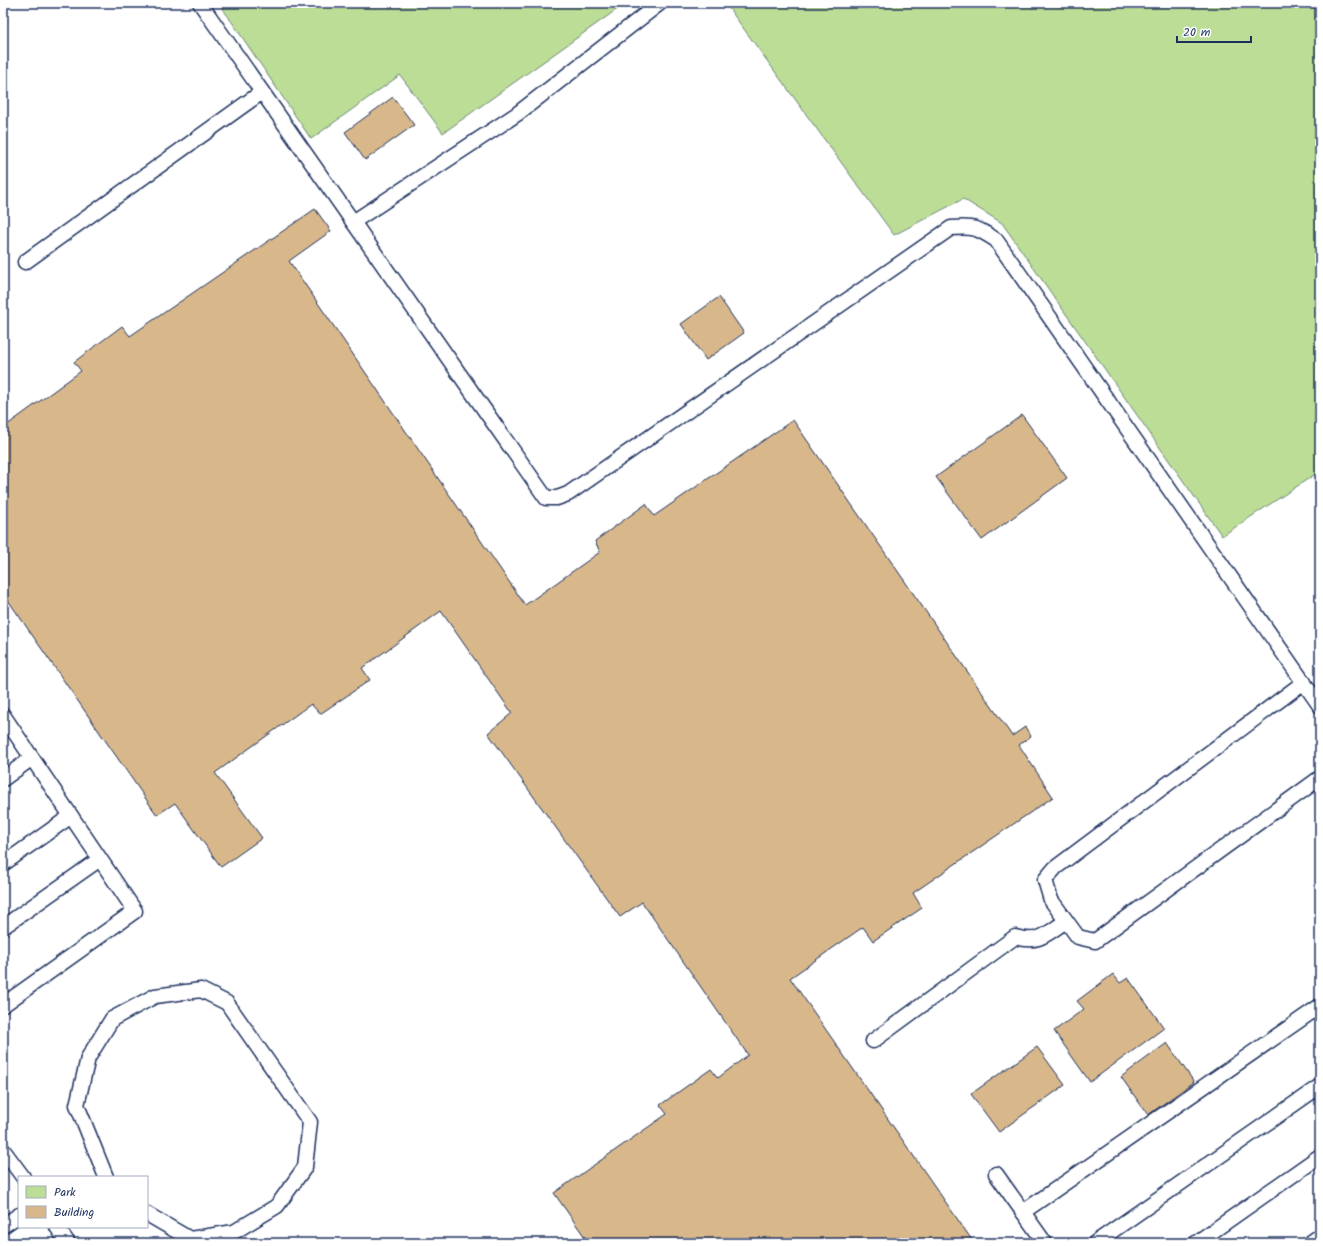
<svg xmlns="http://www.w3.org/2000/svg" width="1323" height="1246" viewBox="0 0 1323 1246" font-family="Kalam,sans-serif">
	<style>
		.green { fill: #bcdd96; stroke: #6c867a }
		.building { fill: #d8b88b; stroke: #1b2f5e }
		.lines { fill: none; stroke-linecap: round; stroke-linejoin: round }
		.service-casing { stroke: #1b2f5e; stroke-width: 17 }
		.service { stroke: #fff; stroke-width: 14 }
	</style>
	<rect width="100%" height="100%" fill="#fff"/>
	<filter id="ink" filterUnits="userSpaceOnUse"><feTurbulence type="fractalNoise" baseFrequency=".025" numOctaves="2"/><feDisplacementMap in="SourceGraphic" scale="8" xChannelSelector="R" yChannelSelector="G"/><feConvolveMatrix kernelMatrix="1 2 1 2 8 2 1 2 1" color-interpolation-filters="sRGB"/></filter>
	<g filter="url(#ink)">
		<g class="green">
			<path d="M219 3H626L443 133 400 75 311 139Z"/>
			<path d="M725 3H1320V471L1222 536 1002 223 963 199 894 235Z"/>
		</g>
		<g class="building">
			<path d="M393 97 414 125 365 160 345 132Z"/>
			<path d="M315 209 331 231 289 261 525 605 600 552 595 541 646 504 654 516 793 420 1012 736 1025 727 1031 736 1019 745 1053 797 913 893 922 908 873 941 863 927 790 978 974 1243H589L554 1193 667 1114 660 1105 711 1069 718 1078 748 1055 642 902 620 917 488 733 512 713 441 611 362 668 370 680 320 714 311 704 215 773 262 838 221 867 175 803 157 815 3 593V428L81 371 74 362 122 326 130 336Z"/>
			<path d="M719 297 744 333 706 360 681 324Z"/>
			<path d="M1022 415 1067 478 982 540 936 477Z"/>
			<path d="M1113 974 1120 983 1128 978 1164 1028 1090 1082 1054 1031 1084 1009 1077 1001Z"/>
			<path d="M1167 1043 1194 1082 1148 1115 1121 1077Z"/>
			<path d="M1037 1047 1065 1085 999 1132 971 1094Z"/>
		</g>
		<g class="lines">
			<g class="service-casing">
				<g id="service">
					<path d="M200 3 546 498H557L568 494 951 228C973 226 978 228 996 240L1320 706"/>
					<path d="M353 222 517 114 660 3"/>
					<path d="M25 262 262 92"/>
					<path d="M1304 682 1055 868 1045 880 1051 900 1078 937 1095 941 1320 778"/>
					<path d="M3 715 135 911 3 1005"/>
					<path d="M3 779 32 758"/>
					<path d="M3 864 71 816"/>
					<path d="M3 927 100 859"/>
					<path d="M873 1041 1015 937C1040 944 1046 934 1066 921"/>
					<path d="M3 1150 23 1177"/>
					<path d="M996 1174 1045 1243"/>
					<path d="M106 1177 77 1105 88 1058 112 1019 155 996 201 990 227 1003 310 1122 305 1167 277 1206 234 1232 190 1239 147 1214"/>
					<path d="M1023 1212 1320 1006"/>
					<path d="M3 1226 19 1215"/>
					<path d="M57 1227 68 1243"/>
					<path d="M1095 1243 1320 1086"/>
					<path d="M1196 1243 1320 1156"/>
					<path d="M1310 1243 1320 1236"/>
				</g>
			</g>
			<use href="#service" class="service"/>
		</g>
	</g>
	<rect width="1323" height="1246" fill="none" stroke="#fff" stroke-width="16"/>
	<rect x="8" y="8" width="1307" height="1230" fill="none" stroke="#1b2f5e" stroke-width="1.5" filter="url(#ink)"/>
	<rect x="18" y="1176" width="130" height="52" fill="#ffffff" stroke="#a4acbf"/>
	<rect x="26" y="1186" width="20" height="12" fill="#bcdd96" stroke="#a4acbf"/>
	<text x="54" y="1196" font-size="12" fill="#1b2f5e">Park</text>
	<rect x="26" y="1206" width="20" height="12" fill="#d8b88b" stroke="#a4acbf"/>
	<text x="54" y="1216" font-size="12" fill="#1b2f5e">Building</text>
	<path d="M1177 36v6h74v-6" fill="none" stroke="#1b2f5e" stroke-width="2"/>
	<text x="1183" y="36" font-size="12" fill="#1b2f5e" stroke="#ffffff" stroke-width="3" paint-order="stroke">20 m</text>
</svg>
